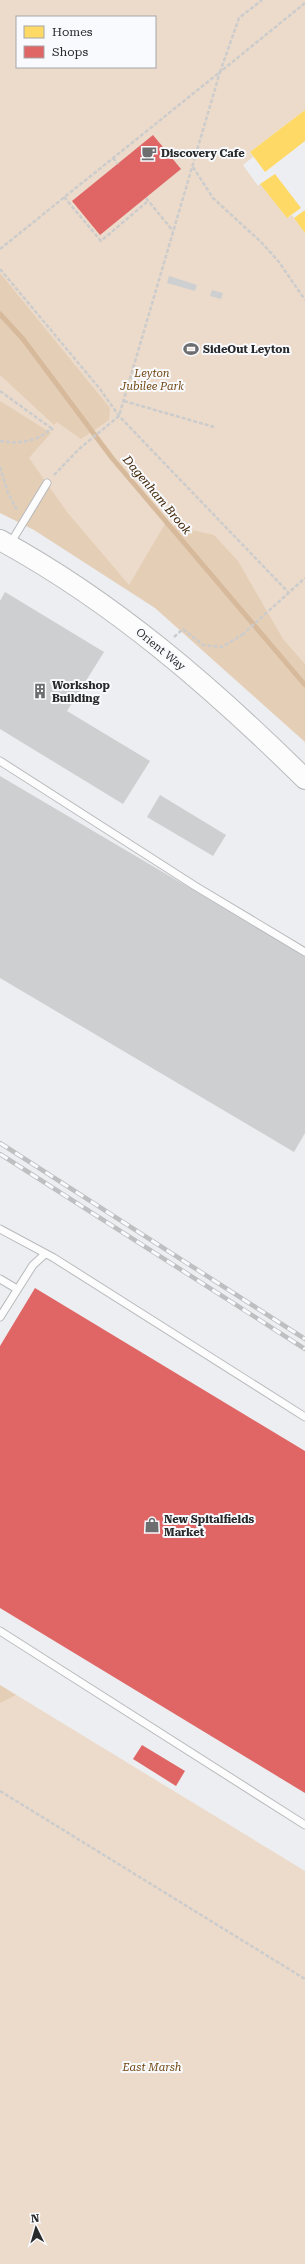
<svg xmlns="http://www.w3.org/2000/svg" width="305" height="2264" viewBox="0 0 305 2264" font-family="'Roboto Serif',serif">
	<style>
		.green { fill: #ecdbca; fill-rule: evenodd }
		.forest { fill: #e5ceb6 }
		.homes { fill: #ffd966 }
		.shops { fill: #e06666 }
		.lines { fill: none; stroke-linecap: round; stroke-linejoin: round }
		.stream { stroke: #d7ba9b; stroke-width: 5 }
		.building { fill: #cdcfd1 }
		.lane-casing { stroke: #b9babc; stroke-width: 9 }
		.secondary-casing { stroke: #b9babc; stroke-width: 22 }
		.path { stroke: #cccccd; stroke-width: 2.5; stroke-dasharray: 4 2; stroke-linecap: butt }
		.lane { stroke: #fcfcfd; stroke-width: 7 }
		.secondary { stroke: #fcfcfd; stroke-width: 20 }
		.rail-casing { stroke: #bfbfc1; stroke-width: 4.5 }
		.rail { stroke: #f9fafe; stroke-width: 3; stroke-dasharray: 9; stroke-linecap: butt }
		.labels { text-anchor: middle; stroke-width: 4; stroke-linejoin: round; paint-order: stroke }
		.poi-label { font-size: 11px; font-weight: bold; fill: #28292a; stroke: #f9fafe; text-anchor: start }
		.park-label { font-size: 11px; font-style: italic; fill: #734914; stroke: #f9fafe }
		.street-label { font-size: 11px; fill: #28292a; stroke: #f9fafe }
		.water-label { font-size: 12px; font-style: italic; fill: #3f2300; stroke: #f9fafe }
	</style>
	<rect width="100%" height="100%" fill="#eceef1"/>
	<g class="green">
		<path d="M0 0H305V110L250 152 253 157 243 165 258 186 260 184 287 218 292 215 305 233V732L246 676 104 567 0 505ZM17 17H155V67H17Z"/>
		<path d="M0 1685 305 1871V2264H0Z"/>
	</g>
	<g class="forest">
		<path d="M0 273 110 408 109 420 81 439 57 422 54 425 0 375Z"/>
		<path d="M0 401 51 433 29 458 67 512 129 585 165 524 214 535 238 561 283 639 305 664V742L155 608 34 530 0 513Z"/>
		<path d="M0 1685 16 1695 0 1703Z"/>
	</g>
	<g class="homes">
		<path d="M305 110V141L265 172 250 152Z"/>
		<path d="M275 174 301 208 287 218 260 184Z"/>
		<path d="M305 210V233L294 218Z"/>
	</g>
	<g class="shops">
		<path d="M153 135 181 169 100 235 72 201Z"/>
		<path d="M35 1288 305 1451V1793L0 1608V1346Z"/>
		<path d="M142 1745 185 1771 176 1786 133 1759Z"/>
	</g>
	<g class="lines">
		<path class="stream" d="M0 314 23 339 112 458 305 685"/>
	</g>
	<g class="building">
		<path d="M169 276 197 285 195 291 167 283Z"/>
		<path d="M212 290 223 293 221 299 210 296Z"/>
		<path d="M5 592 104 652 67 711 150 761 123 804 0 729V601Z"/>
		<path d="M0 776 305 956V1133L294 1152 0 978Z"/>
		<path d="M160 795 226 835 213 856 147 817Z"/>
	</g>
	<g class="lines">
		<g class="lane-casing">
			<g id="lane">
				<path d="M10 544 47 483"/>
				<path d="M0 761 195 886 305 952"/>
				<path d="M0 1229 54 1258 305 1417"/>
				<path d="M0 1279 17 1289"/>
				<path d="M0 1317 33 1265 44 1255"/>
				<path d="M0 1631 305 1825"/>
			</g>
		</g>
		<g class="secondary-casing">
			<path id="secondary" d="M0 540C114 602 213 688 305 779"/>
		</g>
		<g class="path">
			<path d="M113 158 118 164"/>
			<path d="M193 167 213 198 261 242 279 262 305 300"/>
			<path d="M64 197 101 241 148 201"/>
			<path d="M146 198 173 231"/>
			<path d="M0 249 220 72 239 18 262 0"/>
			<path d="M0 269 100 389 119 416 288 592"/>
			<path d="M0 391 51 428"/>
			<path d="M124 401 214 427"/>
			<path d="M0 441C17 444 39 442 51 428L53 430"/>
			<path d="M0 467 8 493 17 510"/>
			<path d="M54 475 79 449 119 416 220 72 305 3"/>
			<path d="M242 635 305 578"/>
			<path d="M174 637 183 629 203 645 222 647 242 635"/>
			<path d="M0 1791 305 1979"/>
		</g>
		<use href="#lane" class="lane"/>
		<use href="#secondary" class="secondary"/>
		<g class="rail-casing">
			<g id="rail">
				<path d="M0 1143 305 1339"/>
				<path d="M0 1154 305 1349"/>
			</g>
		</g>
		<use href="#rail" class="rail"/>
	</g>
	<defs>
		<g id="cafe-bare" transform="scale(1.2)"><path d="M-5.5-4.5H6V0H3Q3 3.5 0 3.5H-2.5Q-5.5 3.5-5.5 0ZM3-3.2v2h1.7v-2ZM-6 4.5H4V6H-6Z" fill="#6d6e70" stroke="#f9fafe" stroke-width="2.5" paint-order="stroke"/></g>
		<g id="stadium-bare" transform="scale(1.2)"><path d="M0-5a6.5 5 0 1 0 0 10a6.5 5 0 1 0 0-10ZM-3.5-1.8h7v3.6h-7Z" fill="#6d6e70" stroke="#f9fafe" stroke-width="2.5" paint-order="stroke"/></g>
		<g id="building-bare" transform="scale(1.2)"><path d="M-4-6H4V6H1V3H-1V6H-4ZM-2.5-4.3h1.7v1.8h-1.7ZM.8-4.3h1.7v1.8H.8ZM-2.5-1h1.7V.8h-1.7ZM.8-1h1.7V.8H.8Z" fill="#6d6e70" stroke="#f9fafe" stroke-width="2.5" paint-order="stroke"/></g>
		<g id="shop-bare" transform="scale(1.2)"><path d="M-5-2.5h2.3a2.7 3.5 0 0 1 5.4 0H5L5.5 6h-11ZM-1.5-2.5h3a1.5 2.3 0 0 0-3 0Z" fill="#6d6e70" stroke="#f9fafe" stroke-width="2.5" paint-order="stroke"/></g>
	</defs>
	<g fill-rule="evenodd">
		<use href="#cafe-bare" x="149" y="153"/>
		<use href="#stadium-bare" x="191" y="349"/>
		<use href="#building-bare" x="40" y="691"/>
		<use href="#shop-bare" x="152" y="1525"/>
	</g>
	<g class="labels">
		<g class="poi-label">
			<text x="161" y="157">Discovery Cafe</text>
			<text x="203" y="353">SideOut Leyton</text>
			<text x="52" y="689">Workshop<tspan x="52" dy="13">Building</tspan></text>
			<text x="164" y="1523">New Spitalfields<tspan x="164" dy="13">Market</tspan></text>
		</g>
		<g class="park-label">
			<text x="152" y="377">Leyton<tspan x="152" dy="13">Jubilee Park</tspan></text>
			<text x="152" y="2071">East Marsh</text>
		</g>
		<g class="street-label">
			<text transform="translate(161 649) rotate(39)" y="4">Orient Way</text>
		</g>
		<g class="water-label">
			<text transform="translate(157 495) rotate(50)" y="4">Dagenham Brook</text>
		</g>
	</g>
	<rect x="16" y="16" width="140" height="52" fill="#f9fafe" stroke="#a5a6a9"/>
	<rect x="24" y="26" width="20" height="12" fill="#ffd966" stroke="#a5a6a9"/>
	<text x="52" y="36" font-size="12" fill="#28292a">Homes</text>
	<rect x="24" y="46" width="20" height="12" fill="#e06666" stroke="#a5a6a9"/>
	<text x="52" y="56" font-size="12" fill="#28292a">Shops</text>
	<g transform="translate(36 2228) rotate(355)" stroke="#f9fafe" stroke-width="3" paint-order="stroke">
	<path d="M0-3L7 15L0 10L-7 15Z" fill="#28292a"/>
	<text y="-6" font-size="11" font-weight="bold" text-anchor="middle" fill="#28292a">N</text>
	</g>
</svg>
